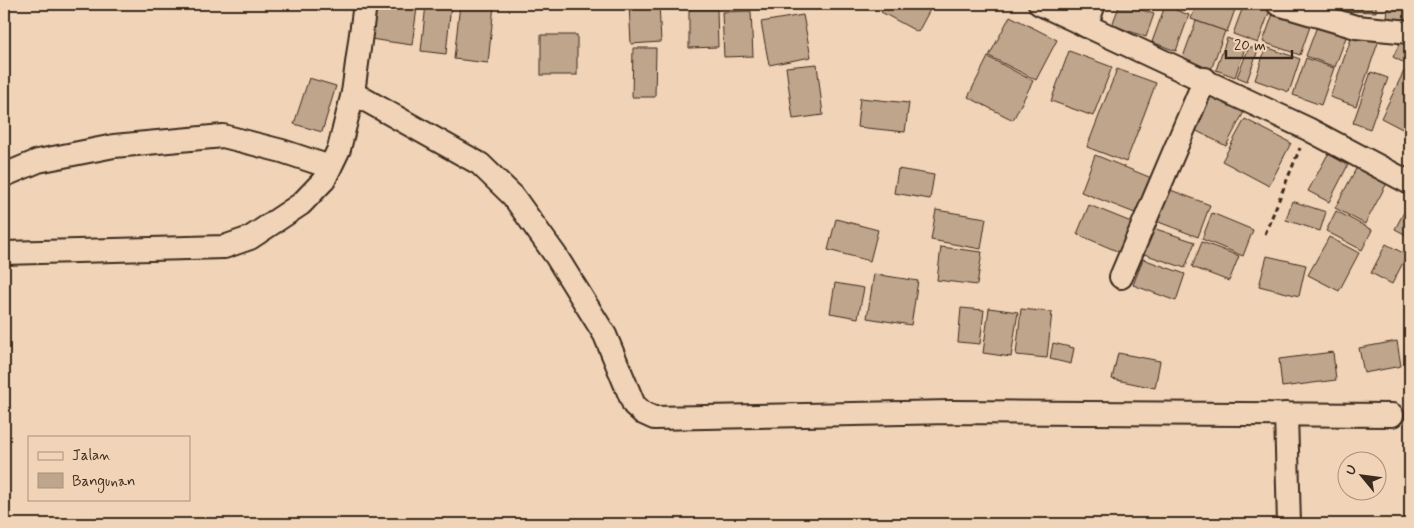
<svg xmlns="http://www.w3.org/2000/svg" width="1414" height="528" viewBox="0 0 1414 528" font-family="Mynerve,sans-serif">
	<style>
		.building { fill: #bfa58c; stroke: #3b2a1e }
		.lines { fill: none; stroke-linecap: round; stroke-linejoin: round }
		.minor-casing { stroke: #3b2a1e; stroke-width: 26 }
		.path { stroke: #3b2a1e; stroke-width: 3; stroke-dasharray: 5 4; stroke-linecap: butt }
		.minor { stroke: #f1d4b7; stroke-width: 22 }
	</style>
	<rect width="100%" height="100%" fill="#f1d4b7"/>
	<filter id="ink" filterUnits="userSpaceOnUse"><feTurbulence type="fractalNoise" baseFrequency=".02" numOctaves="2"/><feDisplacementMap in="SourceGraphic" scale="10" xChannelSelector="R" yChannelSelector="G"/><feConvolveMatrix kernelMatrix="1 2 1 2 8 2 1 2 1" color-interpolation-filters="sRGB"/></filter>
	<g filter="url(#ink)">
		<g class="building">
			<path d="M375 4 417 8 412 45 370 39Z"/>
			<path d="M426 4H451L446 54 421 51Z"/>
			<path d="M460 4 494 5 488 63 454 59Z"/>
			<path d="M629 4H659L661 42 631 44Z"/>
			<path d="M886 4H933L918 32 881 12Z"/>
			<path d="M1120 4H1125L1154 14 1146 37 1112 25Z"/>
			<path d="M1197 4H1237L1227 32 1191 19Z"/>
			<path d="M1244 4H1252L1270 10 1258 43 1233 34Z"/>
			<path d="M1345 4H1376V12L1344 11Z"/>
			<path d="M1388 4H1410V20H1387Z"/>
			<path d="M1165 6 1189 15 1176 51 1152 42Z"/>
			<path d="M1275 8 1312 21 1300 55 1263 42Z"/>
			<path d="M689 9H717L718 47 689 48Z"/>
			<path d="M751 11 753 56 724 57 722 12Z"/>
			<path d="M803 15 811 57 769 65 761 22Z"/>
			<path d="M1010 16 1057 40 1036 80 989 56Z"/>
			<path d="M1320 18 1349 29 1335 67 1306 56Z"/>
			<path d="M1196 21 1225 31 1211 70 1182 60Z"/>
			<path d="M1355 28 1380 37 1356 106 1330 97Z"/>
			<rect x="541" y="35" width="36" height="40"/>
			<path d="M1403 36 1410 40V66L1393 57Z"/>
			<path d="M1227 38 1246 45 1235 77 1216 70Z"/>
			<path d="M1249 47 1258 50 1247 81 1237 77Z"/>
			<path d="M1266 47 1300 59 1289 92 1255 80Z"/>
			<path d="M633 48H656L655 97H632Z"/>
			<path d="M1069 51 1112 67 1093 116 1051 101Z"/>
			<path d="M988 57 1033 81 1013 120 968 97Z"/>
			<path d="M1306 58 1334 68 1321 105 1293 95Z"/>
			<path d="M817 64 823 115 793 119 786 67Z"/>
			<path d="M1117 69 1156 83 1126 162 1087 147Z"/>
			<path d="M1404 71 1410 74V133L1381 118Z"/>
			<path d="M1371 72 1388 78 1370 129 1353 123Z"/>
			<path d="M309 78 336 86 322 132 294 124Z"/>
			<path d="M1208 91 1245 110 1226 146 1189 127Z"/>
			<path d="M860 98 909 103 905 132 857 127Z"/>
			<path d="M1245 119 1291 143 1269 186 1222 161Z"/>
			<path d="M1328 154 1348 165 1329 202 1308 191Z"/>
			<path d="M1095 155 1154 179 1140 215 1081 192Z"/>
			<path d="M1357 167 1387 183 1365 224 1335 208Z"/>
			<path d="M898 169 934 175 930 199 894 193Z"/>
			<path d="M1168 189 1210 205 1198 237 1156 221Z"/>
			<path d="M1292 201 1326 212 1320 231 1286 220Z"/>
			<path d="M1410 201V237L1395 229Z"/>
			<path d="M1089 205 1136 224 1124 254 1077 234Z"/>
			<path d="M936 210 986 218 981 249 931 240Z"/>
			<path d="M1336 211 1372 230 1362 250 1326 231Z"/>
			<path d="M1212 213 1253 230 1243 256 1202 239Z"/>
			<path d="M836 219 878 230 870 261 828 250Z"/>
			<path d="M1153 228 1195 242 1185 268 1144 254Z"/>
			<path d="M1329 237 1359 253 1339 291 1308 275Z"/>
			<path d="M1202 242 1239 256 1229 281 1192 267Z"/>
			<path d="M1386 244 1407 255 1392 284 1371 273Z"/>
			<path d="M941 247 982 252 977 285 937 280Z"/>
			<path d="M1267 256 1306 265 1299 296 1259 286Z"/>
			<path d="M1143 259 1185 274 1176 301 1133 285Z"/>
			<path d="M874 274 918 281 911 325 867 318Z"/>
			<path d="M835 283 864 288 858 318 830 313Z"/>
			<path d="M961 308 984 310 980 344 958 342Z"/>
			<path d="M989 308 1018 312 1011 357 983 353Z"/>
			<path d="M1021 309 1052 312 1047 358 1016 355Z"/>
			<path d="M1397 341 1401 366 1364 373 1359 348Z"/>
			<path d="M1053 343 1074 348 1071 364 1050 359Z"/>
			<path d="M1333 352 1336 380 1282 387 1279 359Z"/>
			<path d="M1118 353 1160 361 1155 388 1112 379Z"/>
		</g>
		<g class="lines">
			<g class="minor-casing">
				<g id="minor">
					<path d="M1040 4 1308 129 1410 183"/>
					<path d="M1278 4 1356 27 1410 32"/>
					<path d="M1086 26 1094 4"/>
					<path d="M353 93 480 164 513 196 556 256 605 335 634 405 643 413 654 418 951 412 1392 415"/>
					<path d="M7 174 38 161 114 146 223 136 282 151 330 167"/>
					<path d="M4 253 224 247 250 238 301 204 324 180 339 149 353 93 365 4"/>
					<path d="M1121 277 1205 79"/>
					<path d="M1286 414 1289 524"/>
				</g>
			</g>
			<path class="path" d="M1265 234 1300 148"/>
			<use href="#minor" class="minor"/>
		</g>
	</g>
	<rect width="1414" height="528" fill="none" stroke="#f1d4b7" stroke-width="20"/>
	<rect x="10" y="10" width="1394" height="508" fill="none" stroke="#3b2a1e" stroke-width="2" filter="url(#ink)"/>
	<rect x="28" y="436" width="162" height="65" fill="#f1d4b7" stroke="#a8907a"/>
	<rect x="38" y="452" width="25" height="8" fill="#f1d4b7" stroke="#a8907a"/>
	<text x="72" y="460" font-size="15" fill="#3b2a1e">Jalan</text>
	<rect x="38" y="473" width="25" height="15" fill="#bfa58c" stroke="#a8907a"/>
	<text x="72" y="486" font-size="15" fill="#3b2a1e">Bangunan</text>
	<g transform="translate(1362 476) rotate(299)"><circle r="24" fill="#f1d4b7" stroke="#a8907a"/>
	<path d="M0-4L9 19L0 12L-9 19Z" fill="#3b2a1e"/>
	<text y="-8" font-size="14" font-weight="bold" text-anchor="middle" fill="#3b2a1e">U</text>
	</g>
	<path d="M1226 50v8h66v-8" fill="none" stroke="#3b2a1e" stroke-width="2.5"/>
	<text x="1234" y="50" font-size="15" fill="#3b2a1e" stroke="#f1d4b7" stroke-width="4" paint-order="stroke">20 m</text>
</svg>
